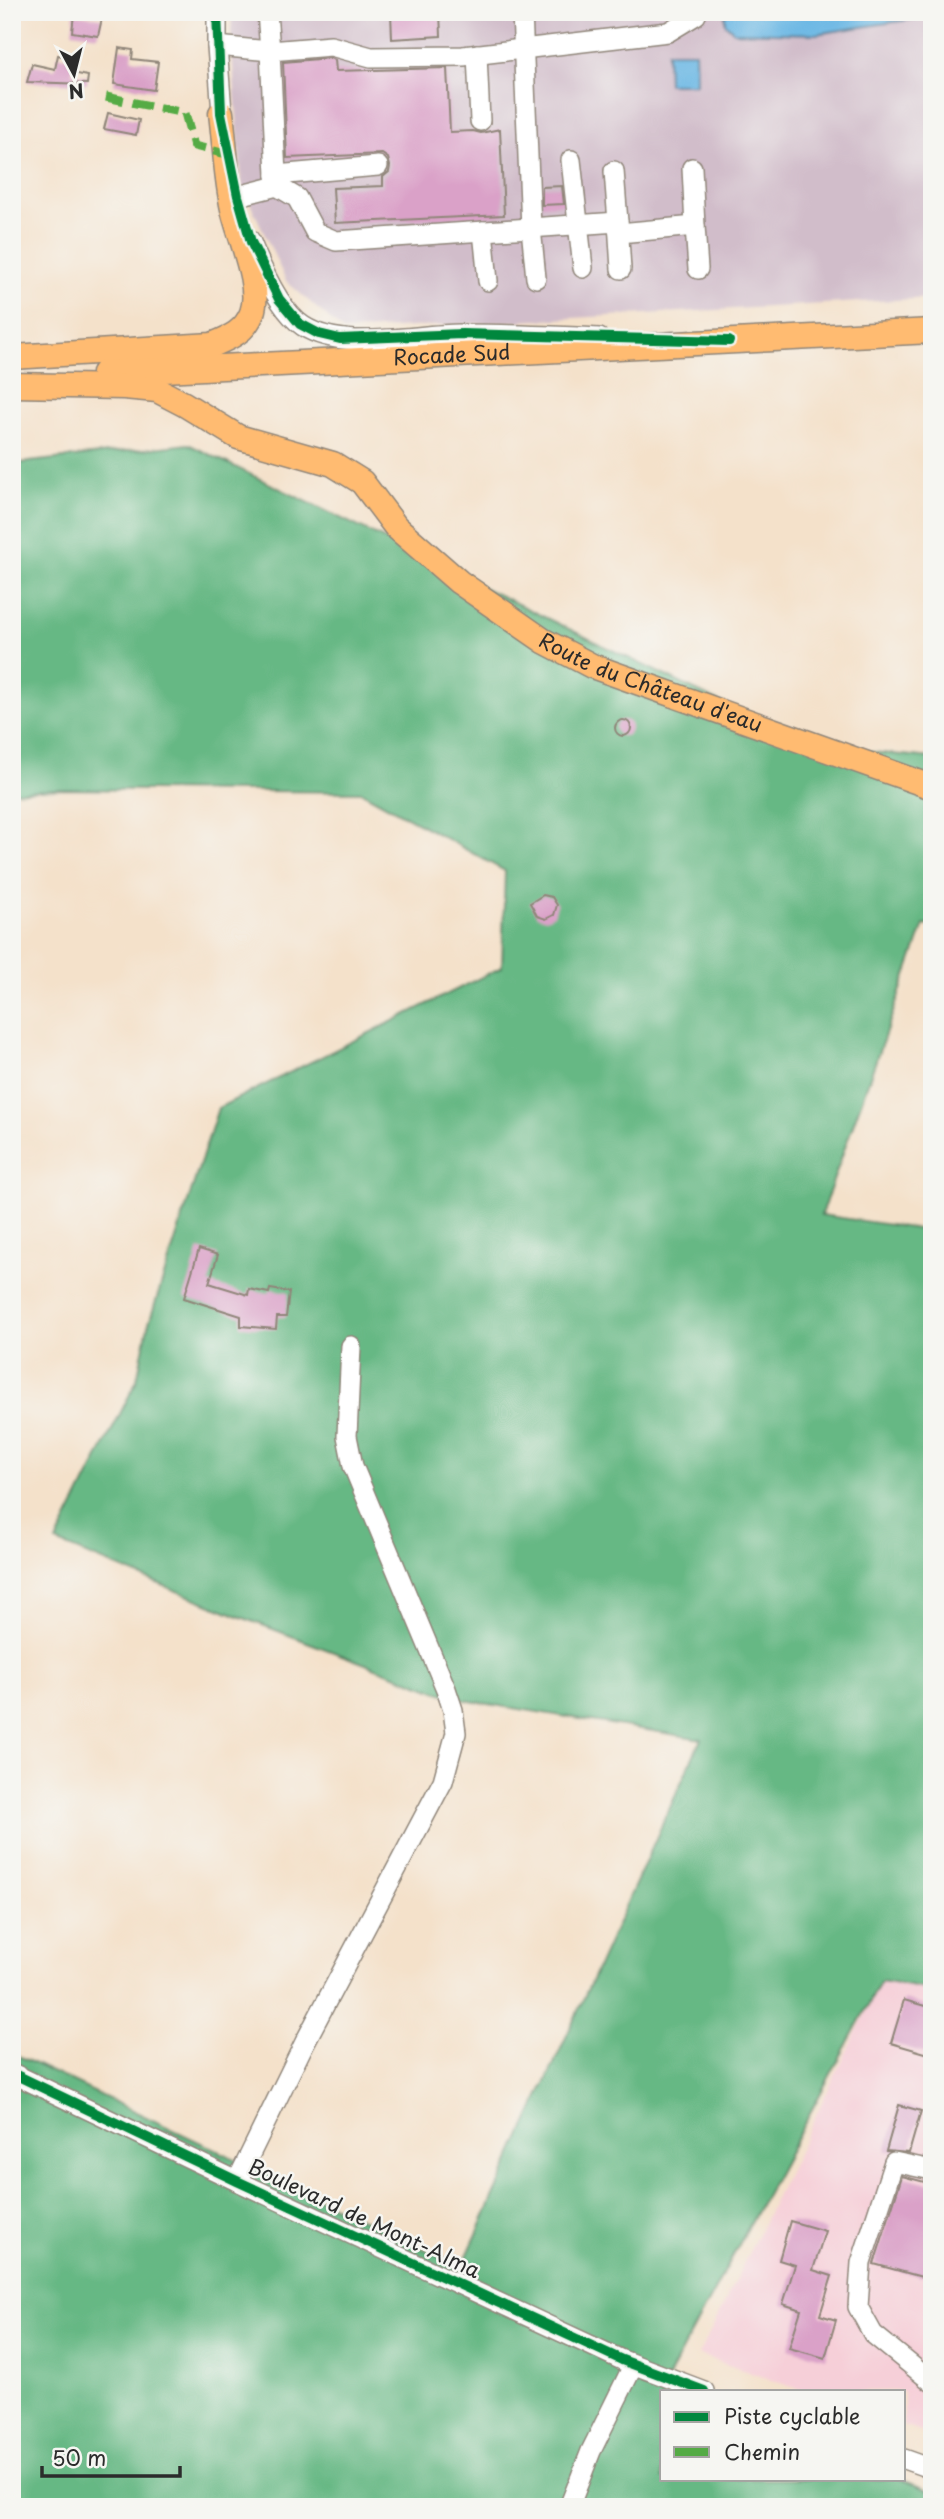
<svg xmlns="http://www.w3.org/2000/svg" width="944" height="2519" viewBox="0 0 944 2519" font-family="'Playpen Sans',sans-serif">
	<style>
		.built { fill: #f6cfd8 }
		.industrial { fill: #d1bdca }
		.forest { fill: #66b884; stroke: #487258; stroke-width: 2 }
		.water { fill: #6bb7e4; stroke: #4b7188; stroke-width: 2 }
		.building { fill: #daa1c8 }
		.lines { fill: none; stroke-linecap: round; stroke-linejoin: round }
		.minor-casing { stroke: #90867a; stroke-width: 22 }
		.major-casing { stroke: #90867a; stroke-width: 27 }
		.minor { stroke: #fff; stroke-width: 19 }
		.major { stroke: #ffbb71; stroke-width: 24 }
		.quiet { stroke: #54ab44; stroke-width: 9; stroke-dasharray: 18 9; stroke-linecap: butt }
		.cycleway-casing { stroke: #f6f6f2; stroke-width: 15 }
		.cycleway { stroke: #00873e; stroke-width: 10 }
		.labels { text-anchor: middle; stroke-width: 5; stroke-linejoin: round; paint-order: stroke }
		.street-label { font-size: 21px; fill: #2b2b2b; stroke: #f6f6f2 }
	</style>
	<rect width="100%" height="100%" fill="#f6f6f2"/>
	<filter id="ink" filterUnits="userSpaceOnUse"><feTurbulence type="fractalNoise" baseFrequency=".0143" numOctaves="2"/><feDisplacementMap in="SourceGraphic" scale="14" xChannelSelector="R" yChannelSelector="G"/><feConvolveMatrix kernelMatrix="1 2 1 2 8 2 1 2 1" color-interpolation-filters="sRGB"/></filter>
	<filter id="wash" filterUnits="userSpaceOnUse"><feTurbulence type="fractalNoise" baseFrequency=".00686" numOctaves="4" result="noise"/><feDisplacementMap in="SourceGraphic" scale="28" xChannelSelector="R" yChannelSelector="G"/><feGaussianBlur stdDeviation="1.57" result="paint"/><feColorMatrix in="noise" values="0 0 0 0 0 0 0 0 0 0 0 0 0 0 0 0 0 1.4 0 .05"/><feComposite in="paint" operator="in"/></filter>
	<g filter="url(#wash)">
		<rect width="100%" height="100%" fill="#f4e1ca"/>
		<path class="built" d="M881 1981 932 1990V2436L904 2426V2391H803L699 2355Z"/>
		<path class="industrial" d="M232 12H932V298L343 331 286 281 242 185 231 39Z"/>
		<path class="forest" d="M188 444 810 746 932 758V926L924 925 821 1215 932 1231V1990L881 1981 672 2369 662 2392V2479H899L932 2491V2507H12V2053L462 2267 701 1739 458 1699 241 1617 56 1542 137 1380 148 1326 218 1108 502 967 505 871 362 792 53 789 12 792V464Z"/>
		<g class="water">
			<path d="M725 12H925L920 18 816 34 734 32 725 23Z"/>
			<path d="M667 52H695L696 84H668Z"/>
		</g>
		<g id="blocks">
			<g class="building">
				<path d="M391 12H440L441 36 392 39Z"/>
				<path d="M74 14 102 18 98 36 72 32Z"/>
				<path d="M119 48 133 50 132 59 158 62 154 90 114 84Z"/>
				<path d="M58 55 75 59 72 73 88 76 87 84 27 82 32 64 55 69Z"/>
				<path d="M330 58 335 60 336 71 447 68 450 132 473 131 481 133 500 129 504 215 335 223 333 188 383 186V177L389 172 390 166 388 158 382 154 287 158 283 62Z"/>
				<path d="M108 113 139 120 136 135 104 129Z"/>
				<path d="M562 186 564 204 542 205V187Z"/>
				<circle cx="623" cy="728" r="8"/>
				<path d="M543 895 552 897 557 905 554 915 546 919 537 916 530 903Z"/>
				<path d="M199 1249 218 1255 209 1283 248 1295 249 1289 269 1293 270 1289 289 1292 286 1317H277L276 1329 241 1326V1316L184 1298Z"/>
				<path d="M904 2000 932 2008V2055L891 2043Z"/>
				<path d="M899 2105 921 2111 909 2153 886 2151Z"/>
				<path d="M902 2176 932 2184V2267L926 2265 922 2277 874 2264Z"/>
				<path d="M790 2221 825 2231 813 2270 832 2276 820 2315 836 2320 825 2358 789 2348 801 2310 783 2304 795 2265 779 2260Z"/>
			</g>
		</g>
	</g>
	<g filter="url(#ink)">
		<use href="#blocks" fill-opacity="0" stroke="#90867a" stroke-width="2"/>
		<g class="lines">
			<g class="minor-casing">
				<g id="minor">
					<path d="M217 12V46L223 126"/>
					<path d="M522 12 531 228 536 278"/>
					<path d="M217 46 270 51 267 12"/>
					<path d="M477 54 480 121"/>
					<path d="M571 160 583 268"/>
					<path d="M378 166 276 175 270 51 331 46 371 57 463 56 668 32 696 15 697 12"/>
					<path d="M692 168 695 226"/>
					<path d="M614 171 618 222"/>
					<path d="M277 186 297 198 315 232 336 241 618 222 621 269"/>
					<path d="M238 196 277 186 276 175"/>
					<path d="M483 231 488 281"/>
					<path d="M619 233 695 226 698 269"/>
					<path d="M250 240C260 265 280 311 303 326 343 352 413 334 460 334 506 334 553 336 599 338"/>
					<path d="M12 2073 237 2181 622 2360 704 2391"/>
					<path d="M932 2170 894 2162 861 2263 858 2307 873 2334 932 2382"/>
					<path d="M237 2181 305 2042 443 1781 456 1733 453 1710 446 1689 353 1466 347 1436 351 1346"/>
					<path d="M904 2459 932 2469"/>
					<path d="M569 2507 591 2451 629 2374"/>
				</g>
			</g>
			<g class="major-casing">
				<g id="major">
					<path d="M12 357 212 345C229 338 245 332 252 313 262 286 239 237 233 209 226 178 225 145 221 113"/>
					<path id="s1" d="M104 373 932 331"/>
					<path id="s2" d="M12 385 124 387 157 390 184 404 238 437 333 464 362 482 396 527 459 582 544 641 592 666 932 787"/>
				</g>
			</g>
			<use href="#minor" class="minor"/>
			<use href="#major" class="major"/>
			<path class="quiet" d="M106 97 185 113 194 146 226 154"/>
			<g class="cycleway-casing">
				<g id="cycleway">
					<path d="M217 12 221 113 238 196 251 242 279 299 300 324 319 334 340 339 462 334 729 341"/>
					<path d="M12 2073 237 2181 622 2360 704 2391"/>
				</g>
			</g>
			<use href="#cycleway" class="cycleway"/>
		</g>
	</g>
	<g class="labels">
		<g class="street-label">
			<text dy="7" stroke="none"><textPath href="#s1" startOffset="348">Rocade Sud</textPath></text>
			<text dy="7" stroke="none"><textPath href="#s2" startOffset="730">Route du Château d'eau</textPath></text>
			<text transform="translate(364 2219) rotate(25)" y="7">Boulevard de Mont-Alma</text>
		</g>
	</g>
	<rect width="944" height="2519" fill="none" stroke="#f6f6f2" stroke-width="42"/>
	<rect x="660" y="2390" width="245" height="91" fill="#f6f6f2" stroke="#a5a5a2" stroke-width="2"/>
	<rect x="674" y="2412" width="35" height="10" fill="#00873e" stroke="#a5a5a2" stroke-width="2"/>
	<text x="724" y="2424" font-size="21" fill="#2b2b2b">Piste cyclable</text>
	<rect x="674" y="2447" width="35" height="10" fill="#54ab44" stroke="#a5a5a2" stroke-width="2"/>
	<text x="724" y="2460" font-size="21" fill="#2b2b2b">Chemin</text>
	<g transform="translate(74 74) rotate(173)" stroke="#f6f6f2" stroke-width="5" paint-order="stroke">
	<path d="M0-5L12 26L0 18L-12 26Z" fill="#2b2b2b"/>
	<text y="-10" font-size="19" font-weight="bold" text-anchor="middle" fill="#2b2b2b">N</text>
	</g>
	<path d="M42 2466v10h138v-10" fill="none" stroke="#2b2b2b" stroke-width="3.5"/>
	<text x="52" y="2466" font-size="21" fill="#2b2b2b" stroke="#f6f6f2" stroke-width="5" paint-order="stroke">50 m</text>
</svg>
